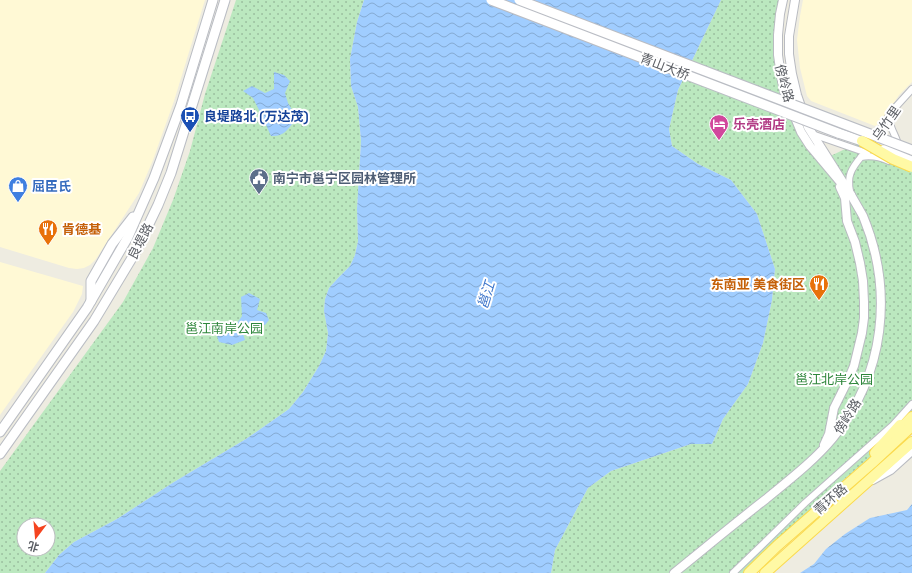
<svg xmlns="http://www.w3.org/2000/svg" width="912" height="573" viewBox="0 0 912 573" font-family="'Space Grotesk','Noto Sans SC',sans-serif">
	<style>
		.commercial { fill: #fff9d5 }
		.green { fill: url(#green-dots); fill-rule: evenodd }
		.water { fill: url(#water-waves) }
		.lines { fill: none; stroke-linecap: round; stroke-linejoin: round }
		.minor-casing { stroke: #b9bbc1; stroke-width: 8 }
		.tertiary-casing { stroke: #b9bbc1; stroke-width: 10 }
		.secondary-casing { stroke: #babdc4; stroke-width: 11 }
		.primary-casing { stroke: #fbda4d; stroke-width: 12 }
		.minor { stroke: #fff; stroke-width: 6 }
		.tertiary { stroke: #fff; stroke-width: 8 }
		.secondary { stroke: #fff; stroke-width: 9 }
		.primary { stroke: #fff9a5; stroke-width: 10 }
		.secondary-bridge-casing { stroke: #babdc4; stroke-width: 11; stroke-linecap: butt }
		.primary-bridge-casing { stroke: #fbda4d; stroke-width: 12; stroke-linecap: butt }
		.secondary-bridge { stroke: #fff; stroke-width: 9 }
		.primary-bridge { stroke: #fff9a5; stroke-width: 10 }
		.labels { text-anchor: middle; stroke-width: 4; stroke-linejoin: round; paint-order: stroke }
		.street-label { font-size: 13px; fill: #5a5d63; stroke: #fff }
		.transit-label { font-size: 13px; font-weight: bold; fill: #164399; stroke: #fff; text-anchor: start }
		.hotel-label { font-size: 13px; font-weight: bold; fill: #b23c85; stroke: #fff; text-anchor: start }
		.service-label { font-size: 13px; font-weight: bold; fill: #4e5e75; stroke: #fff; text-anchor: start }
		.shop-label { font-size: 13px; font-weight: bold; fill: #366cbe; stroke: #fff; text-anchor: start }
		.food-label { font-size: 13px; font-weight: bold; fill: #c56008; stroke: #fff; text-anchor: start }
		.park-label { font-size: 13px; fill: #2e863b; stroke: #fff }
		.water-label { font-size: 14px; font-style: italic; fill: #3b74ca; stroke: #fff }
	</style>
	<defs>
		<pattern id="green-dots" width="8" height="8" patternUnits="userSpaceOnUse"><rect width="8" height="8" fill="#bbe8bf"/><path d="M2 2h.1M6 6h.1" fill="none" stroke="#9bbf9f" stroke-width="1.8" stroke-linecap="round"/></pattern>
		<pattern id="water-waves" width="16" height="10" patternUnits="userSpaceOnUse"><rect width="16" height="10" fill="#a0cdff"/><path d="M0 5q4-4 8 0t8 0" fill="none" stroke="#85aad2"/></pattern>
	</defs>
	<rect width="100%" height="100%" fill="#eeece1"/>
	<g class="commercial">
		<path d="M0 0H205L174 101 153 160 139 193 96 259 90 265 84 268 77 269 69 268 0 247Z"/>
		<path d="M803 0H912V82L899 95 881 123 875 126 811 101 807 96 800 68 797 40 800 16Z"/>
		<path d="M0 262 83 286 82 294 73 312 0 415Z"/>
	</g>
	<g class="green">
		<path d="M236 0H364L357 22 350 59 351 86 358 107 361 141 357 209 358 241 355 255 350 266 339 277 329 288 325 299 324 311 328 333 326 351 319 366 303 392 289 409 246 439 174 482 117 519 74 542 59 555 45 573H0V471L123 302 153 248 173 200 190 151 205 94ZM24 525H48V549H24Z"/>
		<path d="M721 0H783L780 14 781 76 801 132 822 160 862 141 912 167V413L875 453 825 496 805 521 749 573H551L555 550 588 488 611 471 691 444H712L723 419 748 384 763 343 772 300 775 269 757 214 731 180 698 164 672 146 669 129 678 90Z"/>
	</g>
	<g class="water">
		<path d="M364 0H721L678 90 669 129 672 146 698 164 731 180 757 214 775 269 772 300 763 343 748 384 723 419 712 444H691L611 471 588 488 555 550 551 573H45L59 555 74 542 117 519 174 482 246 439 289 409 303 392 319 366 326 351 328 333 324 311 325 299 329 288 339 277 350 266 355 255 358 241 357 209 361 141 358 107 351 86 350 59 357 22Z"/>
		<path d="M274 72 284 75 290 81 285 93 288 103 292 110 294 122C286 131 283 137 271 136L261 114 253 98 243 91 252 86 265 93 274 89Z"/>
		<path d="M249 293 260 299 257 310 266 313 269 320 265 325 256 323 247 326 243 334 245 340 232 345 219 342 216 333 222 325H236L242 316 241 297Z"/>
		<path d="M912 504V573H800L814 564 826 549 845 534 870 518 907 510Z"/>
	</g>
	<g class="lines">
		<g class="minor-casing">
			<g id="minor">
				<path d="M891 116C888 125 894 132 897 141"/>
				<path d="M812 134 867 153"/>
				<path d="M861 157 865 153 892 111 912 89"/>
				<path d="M850 191C847 176 851 169 861 157 871 155 880 157 889 161"/>
				<path d="M873 481 891 471 912 452"/>
				<path d="M733 573 760 547 805 503 893 425 912 404"/>
			</g>
		</g>
		<g class="tertiary-casing">
			<g id="tertiary">
				<path d="M783 0 780 14 778 35V55L781 76 784 91 801 132 810 146 851 195 808 127 797 95 792 74 789 54V36L795 0"/>
				<path d="M824 445 829 434 834 408 848 380 854 366 862 333 864 318V302L863 281 860 263 855 242 847 221 845 198 840 187"/>
				<path d="M674 573C705 548 735 523 766 499 789 480 814 461 833 438 885 374 894 291 863 216 859 209 855 202 851 195"/>
			</g>
		</g>
		<g class="secondary-casing">
			<g id="secondary">
				<path d="M838 133 862 141"/>
				<path d="M91 301V281L112 244 133 217"/>
				<path d="M0 432 87 308 128 237 154 178 181 105 213 0"/>
				<path d="M0 454 94 321 135 253 158 205 171 173 225 0"/>
			</g>
		</g>
		<g class="primary-casing">
			<g id="primary">
				<path d="M898 431 912 417"/>
				<path d="M875 453 900 425"/>
				<path d="M749 573 777 546 872 463 912 426"/>
				<path d="M765 573 912 442"/>
			</g>
		</g>
		<use href="#minor" class="minor"/>
		<use href="#tertiary" class="tertiary"/>
		<use href="#secondary" class="secondary"/>
		<use href="#primary" class="primary"/>
		<g class="secondary-bridge-casing">
			<g id="secondary-bridge">
				<path d="M491 0 838 133"/>
				<path d="M519 0 912 150"/>
				<path d="M884 150 912 161"/>
			</g>
		</g>
		<g class="primary-bridge-casing">
			<path id="primary-bridge" d="M862 141 893 159 912 167"/>
		</g>
		<use href="#secondary-bridge" class="secondary-bridge"/>
		<use href="#primary-bridge" class="primary-bridge"/>
	</g>
	<defs>
		<g id="bus-pin" transform="scale(1)"><path d="M0 17L-7.5 6A9.5 9.5 0 1 1 7.5 6Z" fill="#1a4fb4" stroke="#fff"/><path d="M-5-6H5V4H4V6H2V4H-2V6H-4V4H-5ZM-3.5-4V0h7V-4ZM-3.5 1.2v1.5H-2V1.2ZM2 1.2v1.5H3.5V1.2Z" fill="#fff"/></g>
		<g id="hotel-pin" transform="scale(1)"><path d="M0 17L-7.5 6A9.5 9.5 0 1 1 7.5 6Z" fill="#d1479c" stroke="#fff"/><path d="M-6-4.5h1.5V1H6V5H4.5V3h-9V5H-6ZM-4 0a1.8 1.8 0 1 1 3.6 0ZM.5 0V-2.5h3Q6-2.5 6 0Z" fill="#fff"/></g>
		<g id="civic-pin" transform="scale(1)"><path d="M0 17L-7.5 6A9.5 9.5 0 1 1 7.5 6Z" fill="#5c6f8a" stroke="#fff"/><path d="M-.6-6.5H3V-4.5H.6V-3L4-1V1h2V6H-6V1h2V-1L-.6-3ZM-1.2 2.5V6h2.4V2.5Z" fill="#fff"/></g>
		<g id="shop-pin" transform="scale(1)"><path d="M0 17L-7.5 6A9.5 9.5 0 1 1 7.5 6Z" fill="#3f7fe0" stroke="#fff"/><path d="M-5-2.5h2.3a2.7 3.5 0 0 1 5.4 0H5L5.5 6h-11ZM-1.5-2.5h3a1.5 2.3 0 0 0-3 0Z" fill="#fff"/></g>
		<g id="restaurant-pin" transform="scale(1)"><path d="M0 17L-7.5 6A9.5 9.5 0 1 1 7.5 6Z" fill="#e8710a" stroke="#fff"/><path d="M-5-6h1v4h1v-4h1v4h1v-4h1v5L-1.5 .5V6h-2V.5L-5-1ZM5-6V6H3V1.5H1.5Q1.5-4 5-6Z" fill="#fff"/></g>
	</defs>
	<g fill-rule="evenodd">
		<use href="#bus-pin" x="190" y="116"/>
		<use href="#hotel-pin" x="719" y="124"/>
		<use href="#civic-pin" x="259" y="178"/>
		<use href="#shop-pin" x="18" y="186"/>
		<use href="#restaurant-pin" x="48" y="229"/>
		<use href="#restaurant-pin" x="819" y="284"/>
	</g>
	<g class="labels">
		<g class="street-label">
			<text transform="translate(665 66) rotate(21)" y="5">青山大桥</text>
			<text transform="translate(785 83) rotate(75)" y="5">傍岭路</text>
			<text transform="translate(886 123) rotate(-55)" y="5">乌竹里</text>
			<text transform="translate(140 241) rotate(-63)" y="5">良堤路</text>
			<text transform="translate(847 416) rotate(-58)" y="5">傍岭路</text>
			<text transform="translate(830 499) rotate(-41)" y="5">青环路</text>
		</g>
		<g class="transit-label">
			<text x="204" y="121">良堤路北 (万达茂)</text>
		</g>
		<g class="hotel-label">
			<text x="733" y="129">乐壳酒店</text>
		</g>
		<g class="service-label">
			<text x="273" y="183">南宁市邕宁区园林管理所</text>
		</g>
		<g class="shop-label">
			<text x="32" y="191">屈臣氏</text>
		</g>
		<g class="food-label">
			<text x="62" y="234">肯德基</text>
			<text x="805" y="289" text-anchor="end">东南亚 美食街区</text>
		</g>
		<g class="park-label">
			<text x="224" y="333">邕江南岸公园</text>
			<text x="834" y="384">邕江北岸公园</text>
		</g>
		<g class="water-label">
			<text transform="translate(486 295) rotate(-73)" y="5">邕江</text>
		</g>
	</g>
	<g transform="translate(36 537) rotate(196)"><circle r="19" fill="#ffffff" stroke="#bdbec1"/>
	<path d="M0-3L7 15L0 10L-7 15Z" fill="#f54420"/>
	<text y="-6" font-size="11" font-weight="bold" text-anchor="middle" fill="#5a5d63">北</text>
	</g>
</svg>
